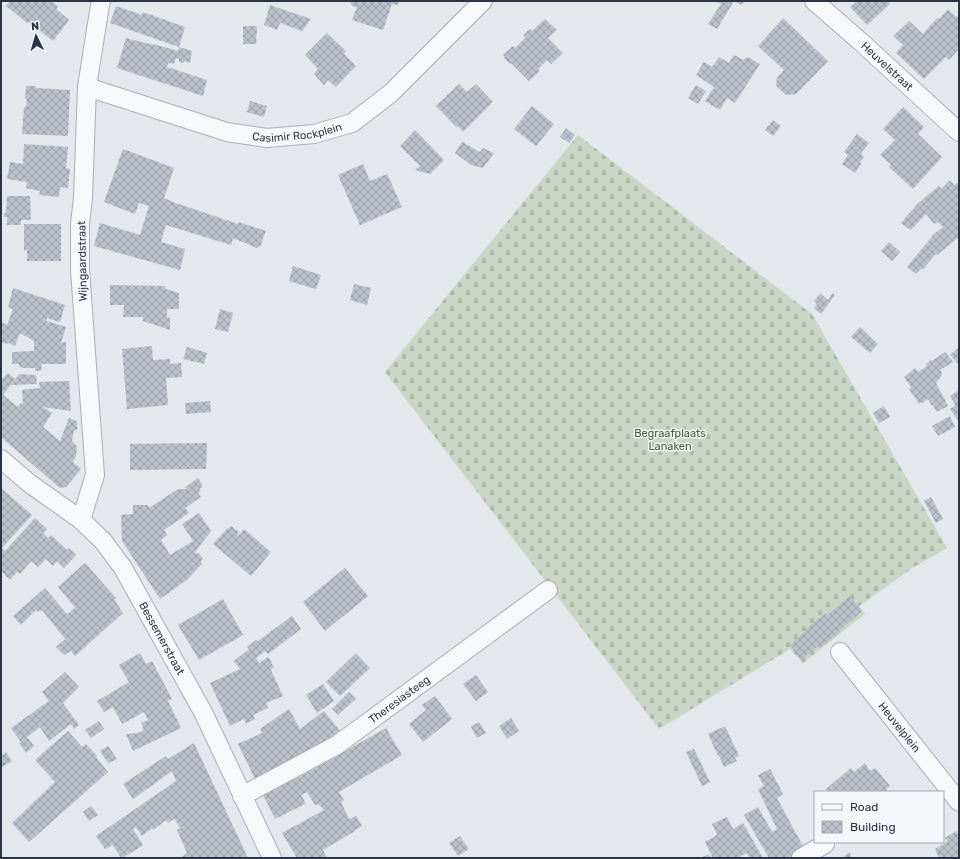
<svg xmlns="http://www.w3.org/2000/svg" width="960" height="859" viewBox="0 0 960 859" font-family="Rubik,sans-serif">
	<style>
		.cemetery { fill: url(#cemetery-stones) }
		.building { fill: url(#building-cross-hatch) }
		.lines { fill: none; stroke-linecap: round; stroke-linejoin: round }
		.minor-casing { stroke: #a9aeb7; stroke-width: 20 }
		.minor { stroke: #f7f8fa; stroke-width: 18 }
		.labels { text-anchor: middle; stroke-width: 3; stroke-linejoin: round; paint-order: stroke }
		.street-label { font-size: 11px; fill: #2b3445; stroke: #f4f6f9 }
		.park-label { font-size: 11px; fill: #3f6138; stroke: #f4f6f9 }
	</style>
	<defs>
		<pattern id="cemetery-stones" width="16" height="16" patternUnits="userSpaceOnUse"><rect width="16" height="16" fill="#c9d6c5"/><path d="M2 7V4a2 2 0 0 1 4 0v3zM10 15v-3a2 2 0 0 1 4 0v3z" fill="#adb8ab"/></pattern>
		<pattern id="building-cross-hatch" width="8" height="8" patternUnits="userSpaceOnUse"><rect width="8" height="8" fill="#bbc0ca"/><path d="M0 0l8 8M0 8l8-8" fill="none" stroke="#989da6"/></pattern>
	</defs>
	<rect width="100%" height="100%" fill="#e4e7ec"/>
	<path class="cemetery" d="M578 135 812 314 947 548 914 567 859 606 865 614 803 663 790 649 659 729 385 372Z"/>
	<g class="building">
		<path d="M10 1H51L58 6 56 9 69 20 53 41 29 22 27 23 6 6Z"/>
		<path d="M350 1H399L398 5 392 4 383 30 352 20 357 7 352 6Z"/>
		<path d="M715 1H745L742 5 734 1 717 29 708 24 721 4Z"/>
		<path d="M857 1H888L890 4 867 25 850 7Z"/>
		<path d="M270 5 311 19 302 31 280 23 277 30 264 25Z"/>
		<path d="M116 6 142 15 143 12 185 27 179 47 110 23Z"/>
		<path d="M948 9 956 17 957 16 959 17V49L949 60 946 57 924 79 896 53 903 45 893 36 909 21 923 34 937 18 939 19Z"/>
		<path d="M783 18 828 61 796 94 786 95 776 86 777 78 784 70 758 46Z"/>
		<path d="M545 19 557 30 548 38 563 53 551 64 547 60 538 69 540 71 529 81 511 63 510 64 504 58 505 57 503 55 513 46 515 48 526 37 523 35 530 29 532 31Z"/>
		<path d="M243 26H257L256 44H243Z"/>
		<path d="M327 33 346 51 344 54 356 66 336 87 328 80 324 85 314 74 318 69 305 55Z"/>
		<path d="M126 38 153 45V44L178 51 179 47 192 51 190 63 185 61 184 63 179 62V59L176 58 174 64 168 63 167 67 207 80 203 96 117 68Z"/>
		<path d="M734 55 743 60 748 57 760 64 735 103 727 98 720 110 705 101 714 87 696 75 704 62 712 67 719 57 729 63Z"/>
		<path d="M459 84 467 92 476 84 493 102 463 132 458 126 456 127 436 106Z"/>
		<path d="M696 85 706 91 698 104 688 98Z"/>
		<path d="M26 86H36V88L70 90 68 136 22 134 24 107H26L27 99 25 98Z"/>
		<path d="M250 101 267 106 264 117 247 112Z"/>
		<path d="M532 106 554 124 536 146 514 129Z"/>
		<path d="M903 107 924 127 918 134 942 157 913 189 889 167 891 165 880 155 895 140 883 129Z"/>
		<path d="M773 120 781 126 773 136 765 130Z"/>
		<path d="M566 128 575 135 569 143 560 137Z"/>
		<path d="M415 130 444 160 430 174 415 170 420 166 400 146Z"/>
		<path d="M857 134 869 143 861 154 864 157 860 162 861 164 855 173 842 164 848 155 844 152Z"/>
		<path d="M462 142 480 152 483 148 494 153 483 168 471 165 455 153Z"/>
		<path d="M24 144 68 147 66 168 70 169 68 188 60 187 59 197 39 195 40 191 26 188 27 182 7 179 10 162 23 164Z"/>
		<path d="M123 149 174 168 164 198 173 202 238 224 239 222 266 231 260 247 258 246 257 248 233 238 231 245 166 225 161 242 185 249 180 270 94 246 100 223 140 235 149 206 139 203 135 214 104 202Z"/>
		<path d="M363 164 370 181 387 174 402 207 360 225 338 175Z"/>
		<path d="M950 180 954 185 959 182V237L937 255 936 254 923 269H921L916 274 907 267 934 234 943 227 938 222 934 224 926 214 911 230 901 223 917 204 939 186 941 189Z"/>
		<path d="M7 196H30L31 220H21V225H7V217H4V213H6Z"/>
		<path d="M24 224H61V261H27V250H24Z"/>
		<path d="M889 242 900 252 892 261 881 251Z"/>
		<path d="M293 266 321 275 316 289 289 281Z"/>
		<path d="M354 284 371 288 367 305 350 300Z"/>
		<path d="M110 285 165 286 166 289 179 293V309H167V318L170 317V330L143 321V317H123L124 305H110Z"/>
		<path d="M13 288 65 305 60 322 47 318V321L66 327 61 343 66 342V364H42L41 371H35V368H24L19 367V364H12V352L34 351V341L20 333 15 346 8 343 6 344 1 342V322L7 325 13 309 8 307Z"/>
		<path d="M820 293 828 300 833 293 835 295 821 314 814 308 817 304 814 301Z"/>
		<path d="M220 309 233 313 228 332 215 329Z"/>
		<path d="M860 327 878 344 870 353 851 337Z"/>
		<path d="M152 346 153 360 170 359V364L181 363 182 377 166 378 168 405 127 409 122 349Z"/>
		<path d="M187 347 207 353 204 364 183 359Z"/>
		<path d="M959 347V365L950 355Z"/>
		<path d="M945 352 953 362 940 370 942 373 941 377 936 383 948 406 937 412 933 405 932 406 928 399 922 403 921 402 919 404 909 389 911 387 904 377 915 368 918 372 927 366 926 364 931 360 932 361Z"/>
		<path d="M8 373 15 379 3 395 18 407 20 404 23 403 22 390 40 388 39 382 69 381 71 411 43 407 52 413 43 427 60 441 69 418 77 421V430H74L72 441 77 446 76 456 73 462 81 469 66 487 60 488 2 438 1 436V380Z"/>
		<path d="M19 374 36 375 37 384 11 385Z"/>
		<path d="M959 390V422L950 409 955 406 954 404H955L950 396Z"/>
		<path d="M210 401 211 412 186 414 185 403Z"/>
		<path d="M884 406 890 417 879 423 873 413Z"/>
		<path d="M950 416 955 427 938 436 932 426Z"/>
		<path d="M207 443 206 469 130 470V444Z"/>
		<path d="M198 478 202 484V487L199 489 201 491 198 493 201 497 185 508 189 513 164 530 167 535 161 540 170 555 193 541 182 524 199 513 211 531 195 552 197 554 199 553 203 559 201 561 202 564 188 579 160 599 122 541 121 515 133 514V505H148L149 508 178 489H186L185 487Z"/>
		<path d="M1 488 32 515 2 548 5 551 35 518 47 529 43 533 48 538 51 535 67 550 69 548 76 555 64 568 57 561 53 566 46 559 38 567 31 561 20 574 17 572 10 580 1 571Z"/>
		<path d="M931 497 943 519 936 523 924 501Z"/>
		<path d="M231 526 239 532 237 535 238 536 244 529 271 552 251 576 213 544 228 528H229Z"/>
		<path d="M85 563 116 598 114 599 123 613 75 656 71 651 64 655 56 647 68 637 65 639 42 610 38 612 36 610 21 625 13 616 45 588 67 614 75 608 74 605H73L58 587Z"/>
		<path d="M345 568 368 596 325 631 303 602Z"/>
		<path d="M850 596 862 611 839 631 840 632 821 647 819 645 801 660 790 645 807 630 806 629 826 613 827 615Z"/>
		<path d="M223 599 243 635 199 660 178 625Z"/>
		<path d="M292 616 301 629 268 654 265 651 256 658 259 663 268 657 272 662 271 663 274 667 271 670 283 696 266 703 268 708 253 715 255 719 246 724 244 719 230 726 210 683 240 669 234 661 249 649 247 647 256 640 258 641Z"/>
		<path d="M140 653 146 664 152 661 172 699 168 701 181 728 133 751 126 734 138 733 144 730 141 723 148 720 144 712 122 724 113 707 104 712 97 701 129 682 119 665Z"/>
		<path d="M356 653 370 668 340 696 326 682Z"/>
		<path d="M65 672 79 687 63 703 79 725 74 729 71 724 49 741 40 727 27 737 34 746 26 753 19 743 21 742 11 728 49 701 42 692Z"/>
		<path d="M476 675 488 692 476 701 463 684Z"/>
		<path d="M323 684 334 701 317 713 306 695Z"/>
		<path d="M349 692 356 699 338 715 332 709Z"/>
		<path d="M435 696 452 719 423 742 409 724 426 710 422 705Z"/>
		<path d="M289 709 300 729 324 711 340 731 290 764 256 781 238 744 262 733 260 729Z"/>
		<path d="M511 718 519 731 507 739 499 726Z"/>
		<path d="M99 721 104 729 91 738 85 730Z"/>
		<path d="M479 722 486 733 477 738 471 727Z"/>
		<path d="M725 726 739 756 735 758 737 761 724 767 719 756H718L708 734Z"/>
		<path d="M386 728 402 755 339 792 344 800 341 802 349 819 356 816 362 826 355 830V831L323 850 327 858H297L282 833 324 810 318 804 315 805 307 792 301 795 304 800 305 804 275 819 263 795 303 775Z"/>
		<path d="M68 731 82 747 86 744 97 756 96 757 108 772 29 842 12 823 55 782 35 760Z"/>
		<path d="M194 743 248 858H181L187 853 177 830 185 826 180 828 174 819 168 823 166 820 153 830 152 828 142 836 136 827 133 829 143 845 123 858H121L113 845 105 849 96 836 176 781 172 771 133 799 123 784 166 756 168 759Z"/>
		<path d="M108 746 117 759 108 763 100 751Z"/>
		<path d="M694 749 710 782 702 786 686 752Z"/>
		<path d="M6 752 12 761 1 768V756Z"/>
		<path d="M865 763 870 771 875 768 890 786 886 789 888 792H828L826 789 851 768 854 772Z"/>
		<path d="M770 769 783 794 777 798 804 848 788 858H769L744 815 758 807 772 832 777 829 758 789 764 786 758 775Z"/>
		<path d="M91 806 98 815 89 821 83 812Z"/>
		<path d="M727 817 733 829 743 823 763 858H749L747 853 738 858H713L705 842 717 835 712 824Z"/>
		<path d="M956 831 959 836V858H939L935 849 947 842 945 838Z"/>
		<path d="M460 836 469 849 458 856 449 843Z"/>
		<path d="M850 852 851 858H842Z"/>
		<path d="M709 854 711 858H700Z"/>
	</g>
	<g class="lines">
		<g class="minor-casing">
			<g id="minor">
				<path id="s1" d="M814 1 861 42 959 132"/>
				<path id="s2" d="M87 87 227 132 267 138 314 134 352 123 391 93 483 1"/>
				<path id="s3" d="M1 459 29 483 81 520 103 541 123 568 204 714 272 858"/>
				<path d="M81 520 95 475 80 270V224L83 198 87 87 99 11 101 1"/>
				<path id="s4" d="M840 652 959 802"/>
				<path id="s5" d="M242 796 337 745 548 590"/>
				<path d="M801 858 825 844"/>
			</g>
		</g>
		<use href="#minor" class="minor"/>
	</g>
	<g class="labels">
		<g class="street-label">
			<text dy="4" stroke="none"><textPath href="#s1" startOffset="98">Heuvelstraat</textPath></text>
			<text dy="4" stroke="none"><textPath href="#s2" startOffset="218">Casimir Rockplein</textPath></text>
			<text transform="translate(82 261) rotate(-91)" y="4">Wijngaardstraat</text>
			<text dy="4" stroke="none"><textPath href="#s3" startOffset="245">Bessemerstraat</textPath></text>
			<text dy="4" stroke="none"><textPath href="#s5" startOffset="185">Theresiasteeg</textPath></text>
			<text dy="4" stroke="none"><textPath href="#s4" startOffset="96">Heuvelplein</textPath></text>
		</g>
		<g class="park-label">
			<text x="670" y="437">Begraafplaats<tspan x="670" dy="13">Lanaken</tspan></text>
		</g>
	</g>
	<rect width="960" height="859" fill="none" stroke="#2b3445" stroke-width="4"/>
	<rect x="814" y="791" width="130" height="52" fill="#f4f6f9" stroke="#a4a8b1"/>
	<rect x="822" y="804" width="20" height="6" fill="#f7f8fa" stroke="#a4a8b1"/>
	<text x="850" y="811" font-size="12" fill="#2b3445">Road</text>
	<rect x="822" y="821" width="20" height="12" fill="url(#building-cross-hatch)" stroke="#a4a8b1"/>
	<text x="850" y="831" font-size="12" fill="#2b3445">Building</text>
	<g transform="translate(36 36) rotate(355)" stroke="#f4f6f9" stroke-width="3" paint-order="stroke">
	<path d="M0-3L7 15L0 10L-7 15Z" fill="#2b3445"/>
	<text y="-6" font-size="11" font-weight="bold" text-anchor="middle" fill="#2b3445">N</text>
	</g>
</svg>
